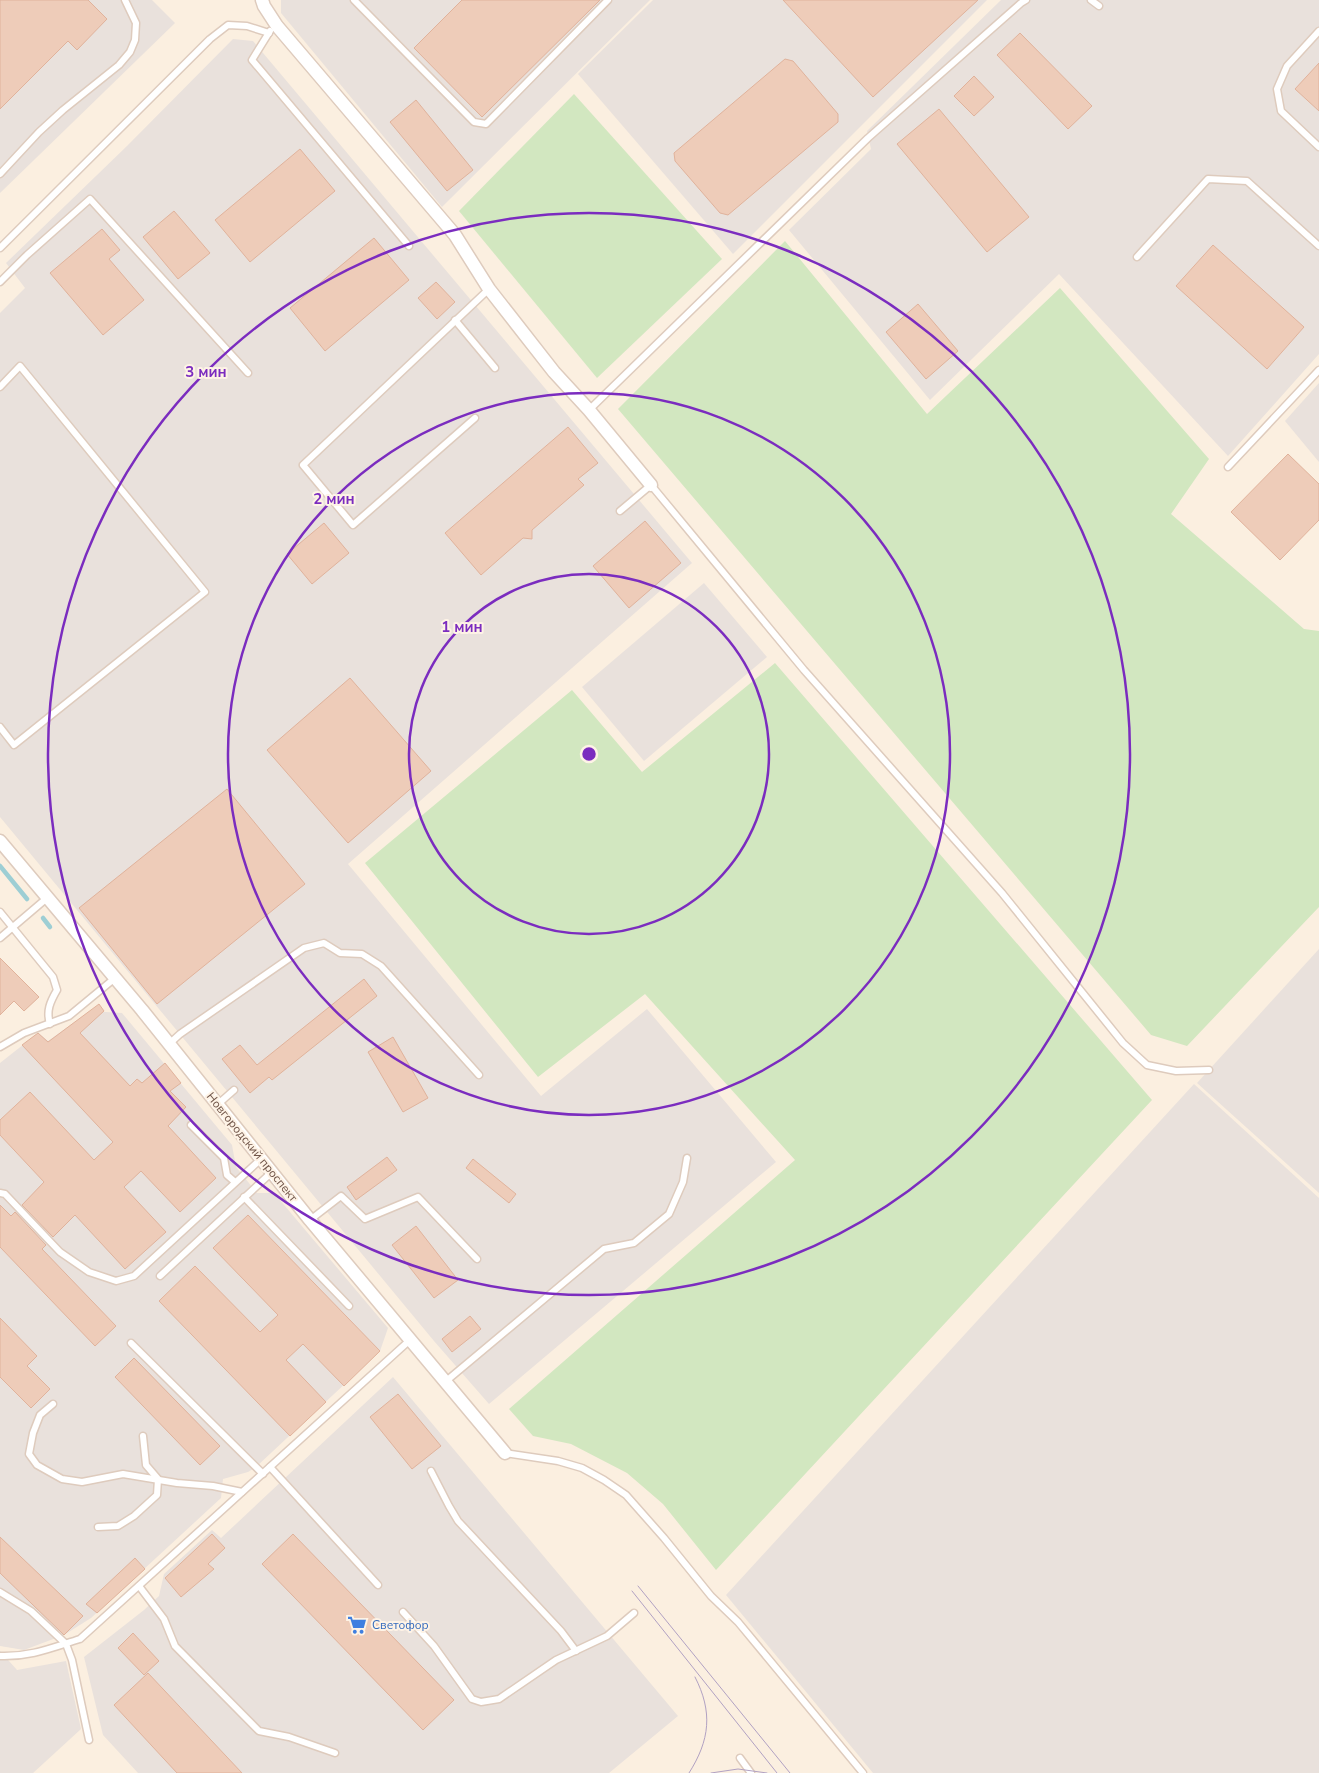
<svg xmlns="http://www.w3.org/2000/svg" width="1319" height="1773" viewBox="0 0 1319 1773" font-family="'Nunito Sans',sans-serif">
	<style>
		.industrial { fill: #e9e1dc }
		.green { fill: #d2e7c0 }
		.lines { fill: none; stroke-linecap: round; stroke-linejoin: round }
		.stream { stroke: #9dced4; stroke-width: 4.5 }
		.building { fill: #eeccb9; stroke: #e0b29b }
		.service-casing { stroke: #decbbd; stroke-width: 9 }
		.minor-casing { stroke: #decbbd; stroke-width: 15 }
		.service { stroke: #fff; stroke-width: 6 }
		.minor { stroke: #fff; stroke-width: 12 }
		.tram { stroke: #b1a1c2; stroke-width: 1 }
		.ring { fill: none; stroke: #7b2cbf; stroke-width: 2.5 }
		.labels { text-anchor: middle; stroke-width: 4; stroke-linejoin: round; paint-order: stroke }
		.street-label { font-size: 12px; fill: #705549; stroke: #fef3e6 }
		.shop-label { font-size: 12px; fill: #366cbe; stroke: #fef3e6; text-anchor: start }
		.centre { fill: #7b2cbf; stroke: #fef3e6; stroke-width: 2.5 }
		.ring-label { font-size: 15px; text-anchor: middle; font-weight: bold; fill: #7b2cbf; stroke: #fef3e6; stroke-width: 4; stroke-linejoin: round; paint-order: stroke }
	</style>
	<rect width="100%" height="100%" fill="#fbefe0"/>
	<g class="industrial">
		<path d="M0 0H152L175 23 0 193Z"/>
		<path d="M281 0H650L442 207 281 13Z"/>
		<path d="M653 0H987L733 254 578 74Z"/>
		<path d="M1001 0H1319V354L1228 456 1059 274 930 400 789 230 871 149 867 131Z"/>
		<path d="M233 39 253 41 692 563 348 864 541 1096 647 1009 776 1162 489 1404 434 1341 0 817V313L25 288 6 263 127 146Z"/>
		<path d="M1319 383V462L1285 421Z"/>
		<path d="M704 583 767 657 644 761 582 687Z"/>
		<path d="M1319 949V1193L1197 1083Z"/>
		<path d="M90 1011 122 1013 232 1145 236 1167 257 1193H274L388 1328 380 1351 256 1467 248 1472 223 1479 221 1498 91 1618 64 1635 24 1650 0 1646V1063L38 1033 48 1041Z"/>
		<path d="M1194 1084 1319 1198V1773H873L726 1595Z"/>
		<path d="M393 1377 678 1716 609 1773H138L103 1735 84 1657 144 1610 159 1596 164 1574 212 1530 221 1538Z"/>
		<path d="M0 1651 17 1670 66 1661 81 1729 33 1773H0Z"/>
	</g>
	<g class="green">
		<path d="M574 94 722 259 597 378 459 211Z"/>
		<path d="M785 241 927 414 1060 288 1209 459 1171 514 1304 629 1319 631V907L1187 1046 1151 1035 618 409Z"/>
		<path d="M775 663 1152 1100 716 1570 663 1504 627 1473 571 1444 533 1436 509 1409 795 1160 645 994 538 1077 365 863 572 690 642 772Z"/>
	</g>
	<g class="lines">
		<g class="stream">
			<path d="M0 866 27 899"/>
			<path d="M43 918 50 927"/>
		</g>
	</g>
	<g class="building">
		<path d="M0 0H88L107 19 77 50 68 41 0 109Z"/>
		<path d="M462 0H600L482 117 414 48Z"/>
		<path d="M783 0H978L873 97Z"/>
		<path d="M1020 33 1092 106 1068 129 997 55Z"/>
		<path d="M785 59 793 61 816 88 838 114V122L728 215 720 213 675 161 674 153Z"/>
		<path d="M1319 63V111L1295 89Z"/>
		<path d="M974 76 994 97 974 116 954 96Z"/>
		<path d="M416 100 473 170 447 191 390 122Z"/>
		<path d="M939 109 1029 217 987 252 897 144Z"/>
		<path d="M300 149 335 191 250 262 215 220Z"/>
		<path d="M174 211 210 253 178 279 143 237Z"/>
		<path d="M102 229 120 250 109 259 144 300 103 335 50 273Z"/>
		<path d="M374 238 409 280 325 351 290 308Z"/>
		<path d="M1213 245 1304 327 1267 369 1176 286Z"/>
		<path d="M436 282 455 302 437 319 418 298Z"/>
		<path d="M918 304 958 351 926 379 886 332Z"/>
		<path d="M568 427 598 463 578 479 584 485 532 530V539L523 538 481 575 445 533Z"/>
		<path d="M1288 454 1319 484V520L1280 560 1231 512Z"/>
		<path d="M645 521 681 563 629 608 593 566Z"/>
		<path d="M324 523 349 553 312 584 287 554Z"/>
		<path d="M350 678 431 771 348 843 267 750Z"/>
		<path d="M227 789 305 884 157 1004 79 908Z"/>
		<path d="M0 958 39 997 24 1011 14 1001 0 1015Z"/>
		<path d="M364 979 377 996 272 1080 269 1077 250 1093 222 1059 240 1045 257 1065Z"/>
		<path d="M99 1004 104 1011 80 1033 130 1086 137 1079 142 1083 165 1063 181 1083 170 1091 186 1107 168 1126 216 1178 180 1212 141 1171 124 1187 166 1232 125 1269 75 1215 53 1237 22 1205 44 1182 0 1135V1120L30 1092 94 1160 113 1142 22 1045 38 1033 48 1042Z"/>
		<path d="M393 1037 428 1098 403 1112 368 1052Z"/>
		<path d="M387 1157 397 1170 356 1200 347 1187Z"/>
		<path d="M473 1159 516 1194 509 1203 466 1168Z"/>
		<path d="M0 1205 11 1216 15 1212 46 1245 42 1249 116 1326 95 1346 0 1247Z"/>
		<path d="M248 1215 380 1351 344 1386 303 1344 286 1360 326 1402 290 1436 159 1301 195 1266 260 1332 278 1315 213 1248Z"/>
		<path d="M416 1226 458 1280 434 1298 392 1245Z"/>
		<path d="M470 1316 481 1329 452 1352 442 1339Z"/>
		<path d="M0 1318 37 1356 27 1366 50 1389 31 1408 0 1377Z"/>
		<path d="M134 1358 220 1446 200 1465 115 1377Z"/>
		<path d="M398 1394 441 1446 412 1469 370 1417Z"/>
		<path d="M212 1534 225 1548 208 1564 214 1569 181 1597 165 1578Z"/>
		<path d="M293 1534 454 1700 423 1730 262 1564Z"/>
		<path d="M0 1537 83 1616 64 1635 0 1573Z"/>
		<path d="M135 1558 145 1569 97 1613 86 1604Z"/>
		<path d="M133 1633 159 1661 144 1675 118 1648Z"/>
		<path d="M148 1673 242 1773H177L114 1705Z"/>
	</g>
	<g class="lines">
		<g class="service-casing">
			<g id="service">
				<path d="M354 0 474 122 486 124 608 0"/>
				<path d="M1091 0 1099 6"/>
				<path d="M270 31 252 60 409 246"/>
				<path d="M1319 31 1287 66 1277 89 1281 111 1319 147"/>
				<path d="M0 174 39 132 63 110 119 65 130 52 135 40 136 23 125 0"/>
				<path d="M0 248 210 39 228 25 247 26 269 33"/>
				<path d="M1137 257 1208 179 1247 181 1319 246"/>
				<path d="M0 282 27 255 90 199 248 373"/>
				<path d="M455 320 495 368"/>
				<path d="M0 387 20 366 205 592 14 745 0 727"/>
				<path d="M589 410 868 138 1021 3 1026 0"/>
				<path d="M475 418 353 525 303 465 489 289"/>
				<path d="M1228 467 1319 370"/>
				<path d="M620 511 651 485 804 670 1002 893 1123 1043 1147 1065 1176 1071 1209 1070"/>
				<path d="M0 912 53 977 57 990C50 1002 46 1011 50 1024"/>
				<path d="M0 938 47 898"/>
				<path d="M169 1044 180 1034 304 948 324 943 340 953 362 954 381 966 479 1075"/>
				<path d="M0 1047 24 1033 69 1016 115 978"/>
				<path d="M217 1105 234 1090"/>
				<path d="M191 1125 224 1158 227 1175 235 1182"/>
				<path d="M0 1193 5 1194 60 1252 89 1272 116 1281 134 1276 261 1159"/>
				<path d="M244 1197 349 1306"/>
				<path d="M310 1220 341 1196 365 1219 418 1197 477 1259"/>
				<path d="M160 1276 272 1172"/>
				<path d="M131 1343 263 1474"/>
				<path d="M445 1382 604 1249 634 1243 669 1214 683 1182 687 1158"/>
				<path d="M53 1404 40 1415 33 1433 29 1454 37 1465 62 1479 82 1482 123 1474 177 1483 213 1486 242 1492"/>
				<path d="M505 1453 558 1461 582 1468 604 1480 626 1495 664 1538 711 1596 738 1622 863 1773"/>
				<path d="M270 1467 378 1585"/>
				<path d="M431 1471 449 1506 458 1521 561 1631 576 1651"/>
				<path d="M98 1527 118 1526 134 1516 157 1495 158 1479 146 1465 143 1436"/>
				<path d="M139 1586 164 1619 175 1646 259 1731 289 1737 335 1753"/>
				<path d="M0 1592 31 1611 66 1644 72 1660 89 1740"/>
				<path d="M403 1612 434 1646 472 1699 481 1702 499 1699 556 1660 607 1636 634 1613"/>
				<path d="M0 1656C30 1657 51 1648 80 1639L410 1340"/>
				<path d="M740 1758 751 1773"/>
			</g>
		</g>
		<g class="minor-casing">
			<g id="minor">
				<path d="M262 0 264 6 277 26 455 235 489 289 554 372 589 410 651 485"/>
				<path d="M0 841 142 1010 310 1220 505 1453"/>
			</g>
		</g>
		<use href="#service" class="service"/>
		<use href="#minor" class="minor"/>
		<g class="tram">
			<path d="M638 1586 790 1773"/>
			<path d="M632 1591 777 1773"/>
			<path d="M689 1773C710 1740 713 1712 695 1677"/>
			<path d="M711 1773 738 1769 767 1773"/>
		</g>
	</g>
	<g class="ring">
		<circle cx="589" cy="754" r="180"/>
		<circle cx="589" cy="754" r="361"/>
		<circle cx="589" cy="754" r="541"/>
	</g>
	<defs>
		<g id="supermarket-bare" transform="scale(1.5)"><path d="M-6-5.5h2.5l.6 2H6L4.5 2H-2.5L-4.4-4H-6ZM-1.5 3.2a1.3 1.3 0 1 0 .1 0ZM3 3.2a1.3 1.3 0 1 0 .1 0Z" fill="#3f7fe0" stroke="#fef3e6" stroke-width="2.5" paint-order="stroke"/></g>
	</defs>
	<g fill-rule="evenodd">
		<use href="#supermarket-bare" x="357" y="1625"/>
	</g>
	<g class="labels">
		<g class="street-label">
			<text transform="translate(252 1147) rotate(51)" y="4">Новгородский проспект</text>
		</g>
		<g class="shop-label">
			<text x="372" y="1629">Светофор</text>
		</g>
	</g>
	<circle cx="589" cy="754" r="8" class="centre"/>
	<g class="ring-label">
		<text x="206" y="377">3 мин</text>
		<text x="334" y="504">2 мин</text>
		<text x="462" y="632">1 мин</text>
	</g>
</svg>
